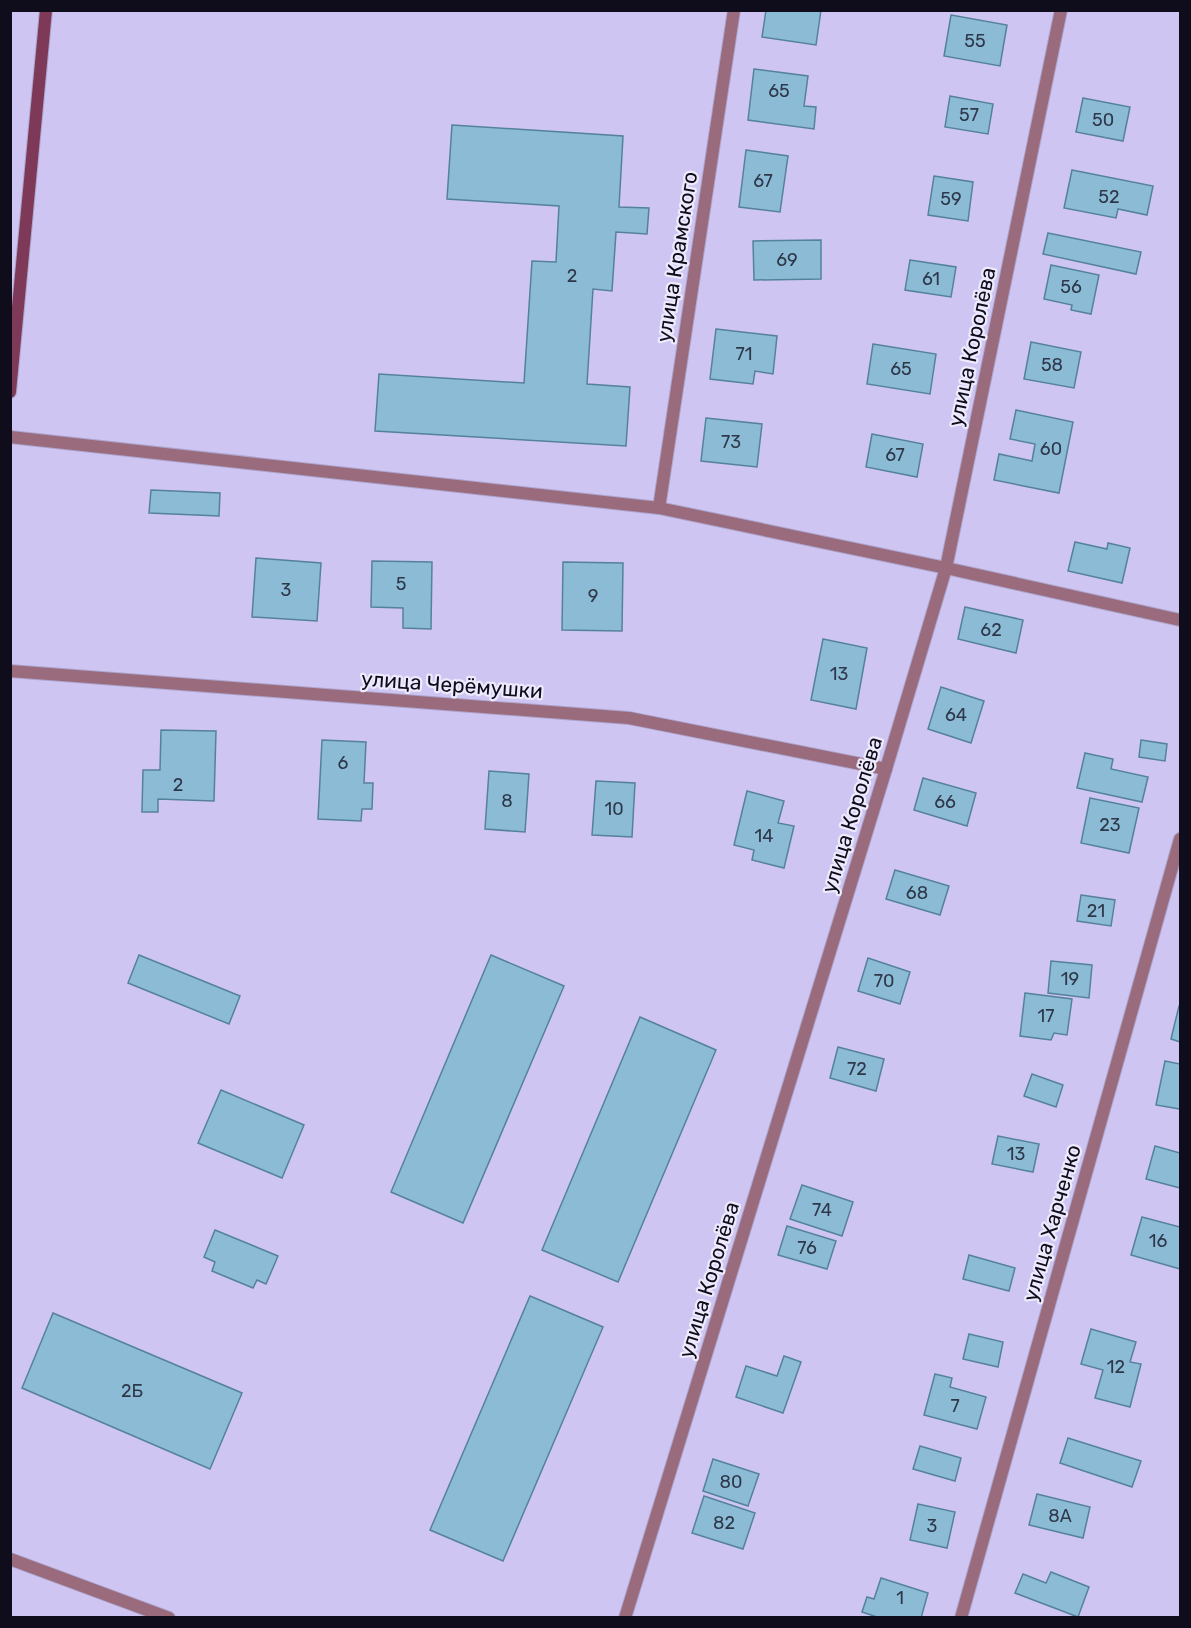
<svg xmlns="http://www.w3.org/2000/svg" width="1191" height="1628" viewBox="0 0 1191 1628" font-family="Rubik,sans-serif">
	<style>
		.building { fill: #8cbbd6; stroke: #55829b; stroke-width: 1.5 }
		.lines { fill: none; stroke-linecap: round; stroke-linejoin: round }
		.minor-casing { stroke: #aca4cb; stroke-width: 14 }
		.secondary-casing { stroke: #aca4cb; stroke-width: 14 }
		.minor { stroke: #9a6a7d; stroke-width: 12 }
		.secondary { stroke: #7d3957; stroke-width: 12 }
		.labels { text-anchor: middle; stroke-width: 4.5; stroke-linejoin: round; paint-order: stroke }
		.number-label { font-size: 18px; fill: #2e384a }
		.street-label { font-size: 21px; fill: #0f0c1b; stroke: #eeeafd }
	</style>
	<rect width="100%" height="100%" fill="#cec5f2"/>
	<g class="building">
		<path d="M766 10H821L816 45 762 37Z"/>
		<path d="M951 15 1007 25 1000 66 944 56Z"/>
		<path d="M754 69 808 76 804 106 816 107 814 129 748 120Z"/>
		<path d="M950 96 993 104 988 134 945 127Z"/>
		<path d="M1083 98 1130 107 1123 141 1076 132Z"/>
		<path d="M452 125 623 136 619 207 649 208 647 234 616 232 612 291 593 289 587 384 630 387 626 446 375 431 379 374 524 383 532 261 556 262 559 206 447 199Z"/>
		<path d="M746 150 788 156 780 212 739 207Z"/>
		<path d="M1072 170 1153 186 1147 215 1118 209 1116 218 1064 208Z"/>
		<path d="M934 176 973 182 968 221 928 215Z"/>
		<path d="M1048 233 1141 252 1136 274 1043 254Z"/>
		<path d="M821 240V279L754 280 753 241Z"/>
		<path d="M910 260 956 267 951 297 905 290Z"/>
		<path d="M1051 265 1099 275 1091 314 1071 310 1072 305 1044 299Z"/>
		<path d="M716 329 777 336 773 374 755 371 753 384 710 379Z"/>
		<path d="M1031 342 1081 352 1074 388 1024 379Z"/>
		<path d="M873 344 936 354 930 394 867 384Z"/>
		<path d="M1016 410 1073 422 1059 493 994 480 999 454 1032 461 1035 444 1010 439Z"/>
		<path d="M706 418 762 424 757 467 701 461Z"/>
		<path d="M872 434 923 444 917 477 866 467Z"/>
		<path d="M151 490 220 493 219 516 149 513Z"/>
		<path d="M1075 542 1107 549 1108 543 1130 548 1122 583 1068 571Z"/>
		<path d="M256 558 321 563 317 621 252 617Z"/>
		<path d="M372 561 432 562 431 629 403 628V608L371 607Z"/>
		<path d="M563 562 623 563 622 631 562 630Z"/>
		<path d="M965 607 1023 620 1016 653 958 639Z"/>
		<path d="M823 639 867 648 856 709 811 700Z"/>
		<path d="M941 687 984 701 971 743 928 729Z"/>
		<path d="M161 730 216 731 214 801 158 799V812H142L143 770H160Z"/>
		<path d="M322 740 366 742 364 783H373L372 809H362L361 821 318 819Z"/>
		<path d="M1141 740 1167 744 1165 761 1139 757Z"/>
		<path d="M1085 753 1113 759 1111 769 1148 777 1142 802 1077 788Z"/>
		<path d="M489 771 529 774 525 832 485 829Z"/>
		<path d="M923 778 976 793 967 826 914 810Z"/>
		<path d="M596 781 635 783 632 837 592 835Z"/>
		<path d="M747 791 784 801 778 823 794 826 784 868 752 860 754 850 734 845Z"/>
		<path d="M1090 798 1139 808 1129 853 1081 843Z"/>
		<path d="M895 870 949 886 940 915 886 899Z"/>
		<path d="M1081 895 1115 900 1111 926 1077 921Z"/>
		<path d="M139 955 240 996 229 1024 128 983Z"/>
		<path d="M491 955 564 986 463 1223 391 1192Z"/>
		<path d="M868 958 910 972 900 1004 858 991Z"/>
		<path d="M1051 961 1092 965 1089 998 1048 993Z"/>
		<path d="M1025 993 1072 999 1067 1035 1054 1033 1051 1040 1020 1036Z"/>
		<path d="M1179 1006H1180V1042L1171 1039Z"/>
		<path d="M640 1017 716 1050 618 1282 542 1250Z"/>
		<path d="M838 1047 884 1059 876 1091 830 1078Z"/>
		<path d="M1165 1061 1180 1064V1109L1156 1105Z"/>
		<path d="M1032 1074 1063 1085 1056 1107 1024 1096Z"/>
		<path d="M221 1090 304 1125 282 1178 198 1143Z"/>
		<path d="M998 1136 1039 1144 1033 1172 992 1164Z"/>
		<path d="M1155 1146 1180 1153V1188L1146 1179Z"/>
		<path d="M802 1185 853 1202 842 1236 790 1219Z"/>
		<path d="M1142 1217 1180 1227V1269L1131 1255Z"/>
		<path d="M787 1226 836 1241 827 1269 778 1255Z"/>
		<path d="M215 1230 278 1256 266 1284 257 1280 253 1288 212 1271 215 1262 204 1257Z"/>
		<path d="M969 1255 1015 1268 1009 1291 963 1279Z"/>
		<path d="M530 1296 603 1327 503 1561 430 1530Z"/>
		<path d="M53 1313 242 1393 210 1469 22 1388Z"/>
		<path d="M1091 1329 1136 1342 1130 1362 1141 1364 1130 1407 1095 1398 1103 1370 1081 1364Z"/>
		<path d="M969 1334 1003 1342 998 1367 963 1359Z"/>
		<path d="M784 1356 801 1362 783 1413 736 1397 746 1366 777 1376Z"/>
		<path d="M935 1374 952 1378 950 1387 986 1397 977 1429 924 1415Z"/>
		<path d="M1068 1438 1141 1461 1132 1487 1060 1463Z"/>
		<path d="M920 1446 961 1458 955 1481 913 1469Z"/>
		<path d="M713 1459 759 1474 748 1506 703 1491Z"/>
		<path d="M1037 1494 1090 1507 1083 1538 1029 1525Z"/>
		<path d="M704 1496 755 1513 743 1549 692 1533Z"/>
		<path d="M918 1504 955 1512 947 1548 910 1540Z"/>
		<path d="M1051 1572 1089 1587 1078 1617 1015 1593 1023 1574 1046 1583Z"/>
		<path d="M881 1578 928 1593 921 1618H880L862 1612 867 1597 874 1599Z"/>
	</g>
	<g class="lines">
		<g class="minor-casing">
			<g id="minor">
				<path d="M10 437 659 508 946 568 1180 620"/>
				<path d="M659 508 734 10"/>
				<path d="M10 671 629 718 886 769"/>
				<path d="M10 1559 169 1618"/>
				<path d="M625 1618 886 769 946 568 1061 10"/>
				<path d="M961 1618 1180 839"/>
			</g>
		</g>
		<g class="secondary-casing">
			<path id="secondary" d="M10 392 46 10"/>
		</g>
		<use href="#minor" class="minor"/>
		<use href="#secondary" class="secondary"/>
	</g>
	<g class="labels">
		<g class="number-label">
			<text x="975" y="47">55</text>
			<text x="779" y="97">65</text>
			<text x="969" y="121">57</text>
			<text x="1103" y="126">50</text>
			<text x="763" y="187">67</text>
			<text x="1109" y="203">52</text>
			<text x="951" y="205">59</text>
			<text x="787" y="266">69</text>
			<text x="572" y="282">2</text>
			<text x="931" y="285">61</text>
			<text x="1071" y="293">56</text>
			<text x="744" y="360">71</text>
			<text x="1052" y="371">58</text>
			<text x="901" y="375">65</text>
			<text x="731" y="448">73</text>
			<text x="1051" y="455">60</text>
			<text x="895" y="461">67</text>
			<text x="401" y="590">5</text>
			<text x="286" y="596">3</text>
			<text x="593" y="602">9</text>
			<text x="991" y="636">62</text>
			<text x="839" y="680">13</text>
			<text x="956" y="721">64</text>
			<text x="343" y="769">6</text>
			<text x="178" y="791">2</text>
			<text x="507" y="807">8</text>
			<text x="945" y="808">66</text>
			<text x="614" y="815">10</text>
			<text x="1110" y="831">23</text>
			<text x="764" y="842">14</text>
			<text x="917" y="899">68</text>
			<text x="1096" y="917">21</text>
			<text x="1070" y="985">19</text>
			<text x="884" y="987">70</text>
			<text x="1046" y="1022">17</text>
			<text x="857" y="1075">72</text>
			<text x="1016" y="1160">13</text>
			<text x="822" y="1216">74</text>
			<text x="1158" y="1247">16</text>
			<text x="807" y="1254">76</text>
			<text x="1116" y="1373">12</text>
			<text x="132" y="1397">2Б</text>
			<text x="955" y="1412">7</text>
			<text x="731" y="1488">80</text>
			<text x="1060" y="1522">8А</text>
			<text x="724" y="1529">82</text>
			<text x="932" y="1532">3</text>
			<text x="900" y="1604">1</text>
		</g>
		<g class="street-label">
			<text transform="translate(677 257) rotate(-81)" y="7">улица Крамского</text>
			<text transform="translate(972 347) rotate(-78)" y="7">улица Королёва</text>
			<text transform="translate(452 685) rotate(4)" y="7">улица Черёмушки</text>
			<text transform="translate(852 815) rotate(-73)" y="7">улица Королёва</text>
			<text transform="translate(1052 1223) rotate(-74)" y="7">улица Харченко</text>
			<text transform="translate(709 1280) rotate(-73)" y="7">улица Королёва</text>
		</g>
	</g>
	<rect width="1191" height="1628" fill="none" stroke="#0f0c1b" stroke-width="24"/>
</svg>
